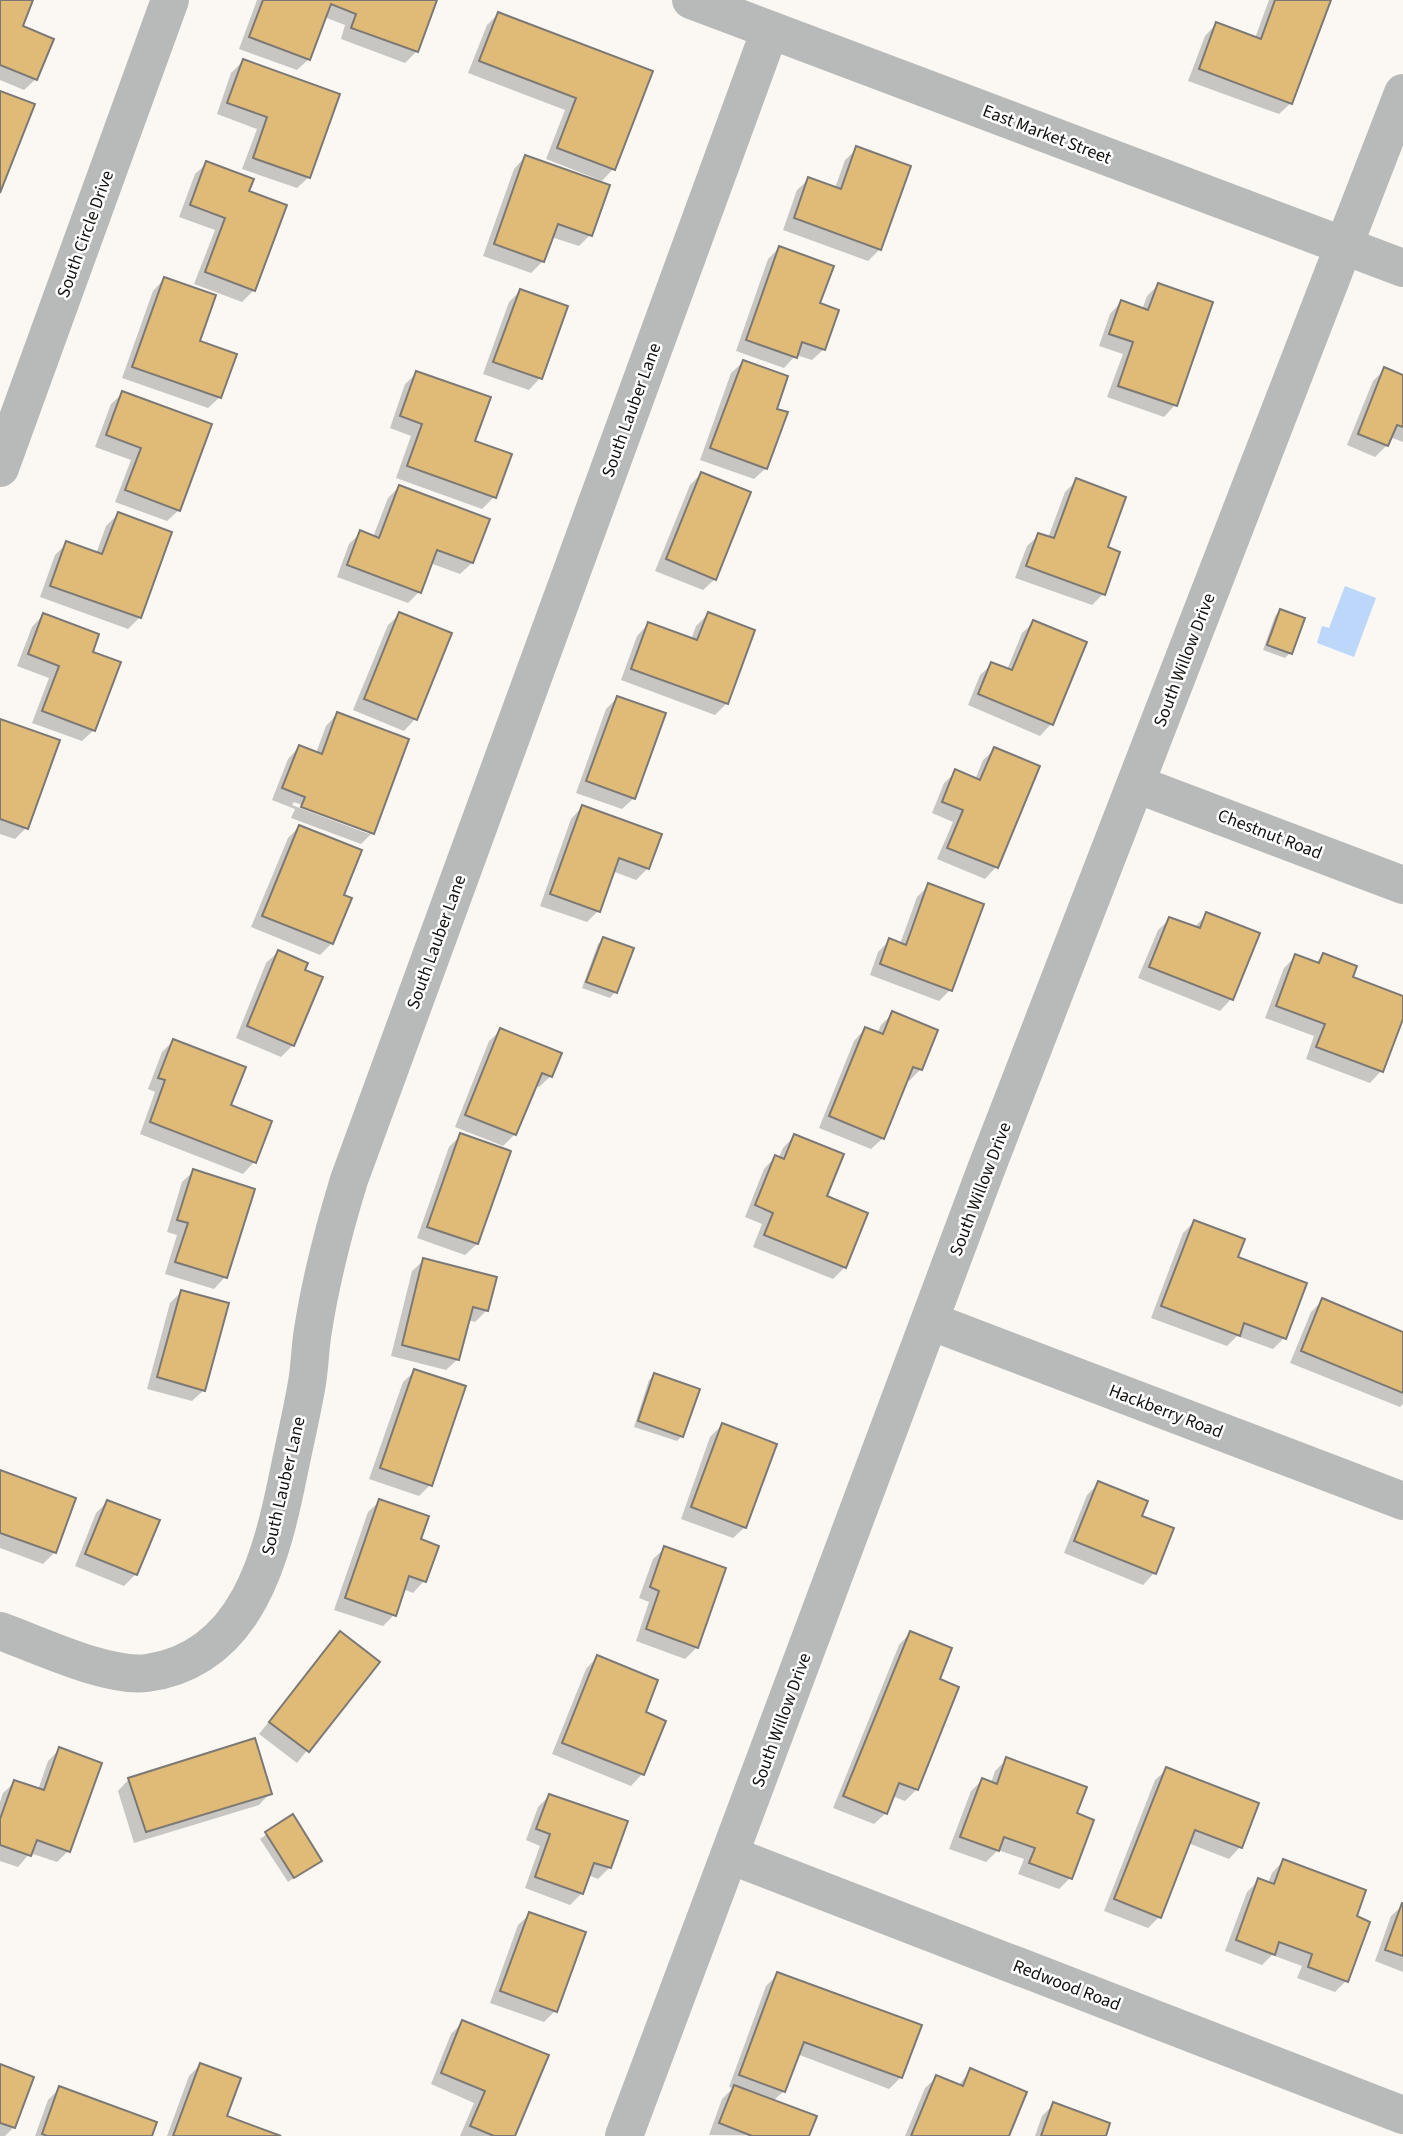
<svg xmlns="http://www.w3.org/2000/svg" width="1403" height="2136" viewBox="0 0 1403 2136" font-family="'Source Sans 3',sans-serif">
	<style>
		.water { fill: #bcd7fa }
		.shadow { fill: #0003; fill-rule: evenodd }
		.building { fill: #e0bb78; stroke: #7c7975; stroke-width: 2 }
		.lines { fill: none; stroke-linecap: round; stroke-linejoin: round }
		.minor { stroke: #b8bab9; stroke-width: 38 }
		.labels { text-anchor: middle; stroke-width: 5; stroke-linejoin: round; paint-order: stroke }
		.street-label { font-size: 18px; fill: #131210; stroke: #fff }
	</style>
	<rect width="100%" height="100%" fill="#fbf8f3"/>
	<path class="water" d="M1345 586 1376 598 1354 657 1317 643 1322 626 1329 628Z"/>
	<g class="shadow">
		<path d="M0 0H31L20 27 36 79 24 90 0 80Z"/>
		<path d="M257 0H435L417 51 405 63 341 39 345 25 324 17 309 59 297 70 239 49Z"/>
		<path d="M1269 0H1329L1291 103 1279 114 1188 81 1205 36 1216 24 1255 38Z"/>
		<path d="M498 14 650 72 613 169 602 181 546 159 565 110 468 73 487 25Z"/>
		<path d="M243 61 309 177 297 188 242 169 257 129 217 114 231 73Z"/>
		<path d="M857 149 880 249 868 261 783 230 797 190 809 179 835 188 845 160Z"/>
		<path d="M525 157 590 235 579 246 551 237 543 261 531 273 483 256 514 169Z"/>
		<path d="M207 163 247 193 254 290 242 302 194 284 215 230 179 217 195 174Z"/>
		<path d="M779 248 818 304 824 349 812 360 796 355 784 368 736 351 768 259Z"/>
		<path d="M164 279 197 342 220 397 208 408 122 378 153 291Z"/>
		<path d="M1158 285 1175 405 1164 417 1107 397 1123 354 1099 346 1110 314 1121 302 1142 310 1147 296Z"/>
		<path d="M520 291 566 307 540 378 529 390 483 374 509 302Z"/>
		<path d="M743 362 774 410 766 468 754 479 700 460 731 373Z"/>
		<path d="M1385 369 1403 377V442L1390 437 1387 445 1375 457 1347 445 1373 381Z"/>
		<path d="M417 373 473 442 509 455 494 497 482 509 396 478 411 436 390 428 405 384Z"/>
		<path d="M123 393 179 510 167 521 115 502 131 460 95 447 111 404Z"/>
		<path d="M701 474 715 579 703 590 655 571 690 485Z"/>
		<path d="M1077 480 1106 548 1103 594 1092 605 1015 578 1027 546 1039 535 1048 538 1065 492Z"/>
		<path d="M399 487 487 520 472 563 460 574 430 563 419 592 408 603 337 577 349 544 361 532 373 537 388 498Z"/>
		<path d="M118 514 140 617 128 629 40 597 55 555 67 543 96 554 106 526Z"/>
		<path d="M1280 611 1290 653 1285 658 1263 650 1275 616Z"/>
		<path d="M400 614 450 634 415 719 404 731 353 710 388 625Z"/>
		<path d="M708 614 727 703 715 715 621 680 637 636 648 624 691 640 696 626Z"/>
		<path d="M43 615 91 653 94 730 82 741 32 723 49 678 17 666 32 627Z"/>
		<path d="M1034 622 1051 724 1040 736 968 705 980 675 992 664 1007 670 1022 633Z"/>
		<path d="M617 698 634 798 622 809 576 793 606 709Z"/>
		<path d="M337 714 372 833 361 844 291 818 295 809 272 800 288 759 299 747 316 753 326 726ZM294 802 369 830V834L292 805Z"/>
		<path d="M0 721 26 828 15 839 0 834Z"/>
		<path d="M995 749 1038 767 996 867 985 879 937 859 953 822 932 813 944 783 956 772 975 780 983 760Z"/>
		<path d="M582 807 648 868 636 880 612 871 598 911 587 922 540 906 571 819Z"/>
		<path d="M299 827 342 896 350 899 331 944 320 955 251 927 288 838Z"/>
		<path d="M929 885 950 990 939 1001 870 975 878 952 890 940 900 944 917 897Z"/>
		<path d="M1207 914 1257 934 1231 999 1220 1011 1138 978 1158 930 1170 919 1194 928Z"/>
		<path d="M603 939 615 992 610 998 582 988 598 944Z"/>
		<path d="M278 952 293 1045 281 1057 236 1038 266 963Z"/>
		<path d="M1323 955 1350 978 1403 998V1014L1381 1071 1370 1083 1306 1059 1314 1036 1265 1018 1284 968 1296 956 1316 963Z"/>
		<path d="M893 1013 921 1069 909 1081 906 1079 883 1138 871 1149 819 1128 854 1041 865 1029 877 1034 881 1025Z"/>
		<path d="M501 1030 551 1076 539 1087 535 1086 515 1134 503 1146 455 1127 489 1041Z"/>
		<path d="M173 1041 229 1106 254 1162 243 1174 140 1134 155 1092 148 1089 162 1052Z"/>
		<path d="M461 1135 477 1244 465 1255 417 1238 449 1147Z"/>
		<path d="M794 1136 825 1197 845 1267 833 1279 753 1247 762 1224 745 1217 764 1169 775 1157 778 1159 783 1148Z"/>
		<path d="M194 1171 253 1190 225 1277 214 1289 165 1274 177 1235 167 1232 182 1182Z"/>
		<path d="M1194 1222 1236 1258 1284 1338 1273 1349 1237 1336 1227 1346 1151 1318 1183 1233Z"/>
		<path d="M424 1260 487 1310 475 1322 468 1320 458 1359 446 1370 391 1356 412 1271Z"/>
		<path d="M181 1292 204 1390 192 1401 147 1389 170 1303Z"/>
		<path d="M1322 1301 1403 1342V1404L1400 1407 1290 1363 1311 1312Z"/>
		<path d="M415 1371 430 1485 419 1496 369 1479 403 1382Z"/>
		<path d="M655 1375 682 1436 677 1441 634 1427 649 1380Z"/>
		<path d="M722 1425 745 1527 733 1538 681 1519 710 1437Z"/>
		<path d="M0 1472 55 1552 43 1564 0 1548Z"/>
		<path d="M1099 1483 1140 1517 1154 1573 1143 1585 1064 1553 1087 1495Z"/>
		<path d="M380 1501 418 1541 424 1581 413 1593 403 1589 394 1615 383 1626 334 1610 368 1512Z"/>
		<path d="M107 1502 136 1574 124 1586 75 1566 96 1513Z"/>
		<path d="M665 1548 697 1647 685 1659 636 1641 649 1602 639 1598 653 1559Z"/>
		<path d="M340 1633 377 1663 297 1763 259 1734Z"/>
		<path d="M910 1633 938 1680 957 1688 916 1790 905 1801 892 1796 886 1813 874 1824 833 1808 899 1645Z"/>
		<path d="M597 1657 643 1713 642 1774 631 1786 552 1754 586 1669Z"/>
		<path d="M60 1749 68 1851 57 1862 30 1853 18 1867 0 1861V1802L3 1793 15 1782 38 1790 48 1761Z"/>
		<path d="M1007 1759 1075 1814 1070 1878 1059 1889 1018 1874 1024 1859 998 1850 986 1862 949 1849 971 1791 982 1780 991 1783 995 1771Z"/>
		<path d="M1167 1769 1240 1847 1229 1859 1188 1843 1159 1917 1148 1928 1104 1911 1155 1780Z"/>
		<path d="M129 1779 270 1793 259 1805 134 1843 118 1791Z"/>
		<path d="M549 1796 610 1867 598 1879 588 1875 582 1893 570 1905 525 1888 540 1846 526 1840 538 1807Z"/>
		<path d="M292 1817 320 1861 288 1882 260 1839Z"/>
		<path d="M1283 1861 1354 1917 1346 1981 1335 1992 1297 1978 1302 1966 1272 1955 1262 1965 1225 1951 1247 1892 1259 1880 1268 1883 1272 1873Z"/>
		<path d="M1403 1905V1972L1375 1961 1391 1916Z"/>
		<path d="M530 1914 555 2011 544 2022 490 2003 518 1925Z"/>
		<path d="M778 1974 901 2077 889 2089 797 2054 784 2091 773 2101 808 2136 709 2135 722 2099 733 2088 729 2087 766 1986Z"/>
		<path d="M463 2022 514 2136H460L474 2103 431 2084 451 2034Z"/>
		<path d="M200 2065 225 2117 276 2136H167L189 2076Z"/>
		<path d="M0 2066 14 2127 5 2136H0Z"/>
		<path d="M971 2070 1007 2136H905L925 2088 937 2077 958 2086Z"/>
		<path d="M60 2088 150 2136H35L48 2100Z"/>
		<path d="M1054 2104 1104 2136H1035L1042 2116Z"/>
	</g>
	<g class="building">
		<path d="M0 0H33L23 26 54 39 37 80 0 65Z"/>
		<path d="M263 0H437L418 52 351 28 356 14 331 4 310 60 249 37Z"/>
		<path d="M1275 0H1331L1292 104 1199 69 1216 22 1261 39Z"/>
		<path d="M498 12 653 71 615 170 557 148 576 98 479 61Z"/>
		<path d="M243 59 340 94 310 178 253 158 267 117 227 103Z"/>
		<path d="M0 91 35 104 0 193Z"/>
		<path d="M856 146 911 166 881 250 794 218 808 177 841 189Z"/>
		<path d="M525 155 610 185 592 236 558 224 544 262 494 244Z"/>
		<path d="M206 161 254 179 249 191 287 205 255 291 205 272 225 218 190 205Z"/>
		<path d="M779 246 834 266 820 303 839 310 825 350 802 342 797 358 746 340Z"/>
		<path d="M164 277 216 295 200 341 237 354 221 398 132 367Z"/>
		<path d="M1158 283 1213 302 1177 406 1118 386 1133 342 1109 334 1121 300 1148 310Z"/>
		<path d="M520 289 568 306 542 379 493 362Z"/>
		<path d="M743 360 788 376 777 409 788 412 767 469 710 448Z"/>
		<path d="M1384 367 1403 375V427L1397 425 1388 446 1358 434Z"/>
		<path d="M416 371 491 397 475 441 512 454 496 498 407 466 422 424 400 416Z"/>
		<path d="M122 391 212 424 180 511 125 490 141 448 106 435Z"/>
		<path d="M701 472 751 492 716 580 666 559Z"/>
		<path d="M1076 478 1126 497 1108 547 1120 552 1105 595 1026 566 1038 533 1054 538Z"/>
		<path d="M399 485 490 519 473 563 437 550 421 593 347 565 360 530 379 538Z"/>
		<path d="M118 512 172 532 141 618 50 586 66 541 102 554Z"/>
		<path d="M1280 609 1305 618 1292 654 1267 645Z"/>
		<path d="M399 612 452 633 417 720 364 699Z"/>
		<path d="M708 612 755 630 728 704 631 669 648 622 697 640Z"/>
		<path d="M43 613 99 634 93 652 121 662 95 731 42 711 59 666 28 654Z"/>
		<path d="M1033 620 1087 642 1053 725 978 694 991 662 1012 670Z"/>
		<path d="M617 696 666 713 635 799 586 781Z"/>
		<path d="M337 712 409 739 374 834 301 807 305 797 282 788 299 745 322 754Z"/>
		<path d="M0 719 60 740 28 829 0 819Z"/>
		<path d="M994 747 1040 766 998 868 947 848 963 810 942 802 955 769 980 780Z"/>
		<path d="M582 805 662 834 649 869 619 858 600 912 550 894Z"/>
		<path d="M299 825 362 850 344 895 352 898 333 944 262 916Z"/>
		<path d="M928 883 984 904 952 991 880 964 889 938 906 945Z"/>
		<path d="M1206 912 1260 933 1233 1000 1149 967 1169 917 1200 928Z"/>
		<path d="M603 937 634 948 617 993 586 982Z"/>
		<path d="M278 950 308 963 305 970 323 977 294 1046 247 1026Z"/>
		<path d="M1323 953 1357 966 1353 977 1403 996V1019L1383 1072 1316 1047 1325 1024 1276 1006 1295 954 1319 963Z"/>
		<path d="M892 1011 938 1030 922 1070 913 1067 884 1139 829 1116 865 1027 883 1034Z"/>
		<path d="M500 1028 562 1053 552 1077 542 1073 516 1135 465 1115Z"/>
		<path d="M173 1039 246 1067 231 1105 272 1121 256 1163 150 1122 165 1080 158 1078Z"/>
		<path d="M460 1133 511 1151 478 1244 427 1227Z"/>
		<path d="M794 1134 844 1154 827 1196 868 1213 846 1268 764 1235 773 1213 755 1205 775 1155 784 1159Z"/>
		<path d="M193 1169 255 1189 227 1278 175 1262 188 1223 177 1220Z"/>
		<path d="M1194 1220 1245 1239 1238 1257 1307 1283 1286 1339 1244 1323 1240 1336 1161 1306Z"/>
		<path d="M423 1258 497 1277 488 1311 473 1307 459 1360 402 1345Z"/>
		<path d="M181 1290 229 1303 205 1391 157 1377Z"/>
		<path d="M1322 1298 1403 1332V1393L1301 1351Z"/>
		<path d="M414 1369 466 1386 432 1486 380 1468Z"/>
		<path d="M654 1373 700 1389 683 1437 638 1421Z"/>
		<path d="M722 1423 777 1444 746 1528 691 1507Z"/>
		<path d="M0 1470 76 1498 56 1553 0 1533Z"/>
		<path d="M1098 1481 1148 1501 1142 1516 1174 1528 1156 1574 1074 1541Z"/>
		<path d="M379 1499 429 1516 421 1539 439 1546 426 1582 409 1576 396 1616 345 1598Z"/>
		<path d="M107 1500 160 1520 137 1575 85 1554Z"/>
		<path d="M664 1546 726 1568 698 1648 646 1629 659 1591 650 1587Z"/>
		<path d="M340 1631 380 1662 309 1752 269 1722Z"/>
		<path d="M910 1631 952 1648 940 1679 959 1687 918 1790 899 1783 887 1814 843 1796Z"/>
		<path d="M597 1655 658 1680 646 1712 666 1721 644 1775 562 1743Z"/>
		<path d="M255 1738 272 1794 146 1832 128 1778Z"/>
		<path d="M59 1747 102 1763 70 1852 37 1840 31 1856 0 1845V1819L14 1780 44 1790Z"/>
		<path d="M1006 1757 1087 1787 1077 1813 1094 1820 1072 1879 1029 1863 1035 1848 1004 1837 999 1851 960 1837 982 1778 997 1784Z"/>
		<path d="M1166 1767 1259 1803 1242 1848 1195 1830 1161 1918 1114 1899Z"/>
		<path d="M549 1794 628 1821 611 1868 594 1863 583 1894 535 1877 550 1834 536 1829Z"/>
		<path d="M293 1814 322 1861 294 1878 265 1832Z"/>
		<path d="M1283 1859 1366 1890 1357 1916 1370 1922 1348 1982 1308 1967 1312 1954 1279 1942 1275 1955 1236 1940 1258 1878 1274 1884Z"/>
		<path d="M1402 1903H1403V1956L1385 1950Z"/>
		<path d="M529 1912 586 1932 557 2012 500 1991Z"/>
		<path d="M777 1972 922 2025 902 2078 804 2042 785 2092 739 2075Z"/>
		<path d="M462 2020 549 2055 515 2136H494L470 2126 485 2091 441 2073Z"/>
		<path d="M200 2063 241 2078 227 2116 281 2136H173Z"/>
		<path d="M0 2064 34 2077 15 2128 0 2123Z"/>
		<path d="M970 2068 1027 2092 1009 2136H911L936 2075 963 2086Z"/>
		<path d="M734 2085 817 2116 809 2136H752L719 2123Z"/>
		<path d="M59 2086 157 2122 152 2136H47L42 2134Z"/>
		<path d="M1053 2102 1110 2123 1106 2136H1041Z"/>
	</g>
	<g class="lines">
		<g class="minor">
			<path d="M691 0 1403 268"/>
			<path d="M0 468 170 0"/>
			<path d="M1136 784 1403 885"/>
			<path d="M930 1321 1403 1501"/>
			<path d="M0 1631C39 1645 107 1678 147 1673 248 1659 272 1555 289 1471 295 1442 302 1412 307 1383 310 1365 310 1347 313 1330 321 1279 334 1229 349 1180L770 30"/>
			<path d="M730 1855 1403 2115"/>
			<path d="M624 2136 985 1172 1403 93"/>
		</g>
	</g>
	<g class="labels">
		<g class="street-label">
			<text transform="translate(1047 134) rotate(21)" y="6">East Market Street</text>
			<text transform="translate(85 234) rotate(-70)" y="6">South Circle Drive</text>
			<text transform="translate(631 410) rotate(-70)" y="6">South Lauber Lane</text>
			<text transform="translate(1184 660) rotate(-69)" y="6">South Willow Drive</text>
			<text transform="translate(1270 834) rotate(21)" y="6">Chestnut Road</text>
			<text transform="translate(436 942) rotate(-70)" y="6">South Lauber Lane</text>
			<text transform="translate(980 1189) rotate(-69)" y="6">South Willow Drive</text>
			<text transform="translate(1166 1411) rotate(21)" y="6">Hackberry Road</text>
			<text transform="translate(283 1486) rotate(-77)" y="6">South Lauber Lane</text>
			<text transform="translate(781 1720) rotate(-70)" y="6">South Willow Drive</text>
			<text transform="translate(1067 1985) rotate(21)" y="6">Redwood Road</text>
		</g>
	</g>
</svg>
